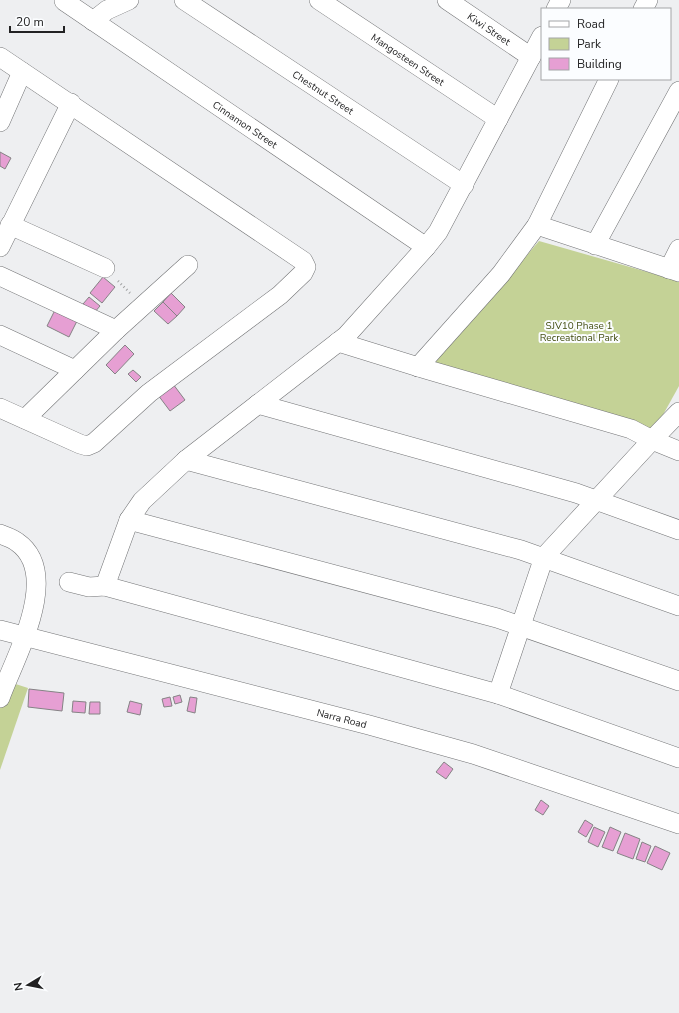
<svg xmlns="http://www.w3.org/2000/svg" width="679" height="1013" viewBox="0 0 679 1013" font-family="'Nunito Sans',sans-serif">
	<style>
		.green { fill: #c4d296 }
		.building { fill: #e69fd3; stroke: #858385 }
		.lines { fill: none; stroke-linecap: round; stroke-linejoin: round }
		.minor-casing { stroke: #737476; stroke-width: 20 }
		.path { stroke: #a1a2a3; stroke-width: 2.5; stroke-dasharray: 1 3; stroke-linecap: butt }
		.minor { stroke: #fff; stroke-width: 19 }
		.labels { text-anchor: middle; stroke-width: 4; stroke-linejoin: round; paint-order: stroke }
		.street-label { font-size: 10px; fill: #222223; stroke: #fbfdff }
		.park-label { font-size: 10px; fill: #444f13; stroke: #fbfdff }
	</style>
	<rect width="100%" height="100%" fill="#eeeff1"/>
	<g class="green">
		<path d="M539 241 679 281V386L654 431 431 367Z"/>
		<path d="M0 679 28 688 0 770Z"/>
	</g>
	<g class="building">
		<path d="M0 152 11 158 5 169 0 166Z"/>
		<path d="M103 277 115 287 102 303 90 293Z"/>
		<path d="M171 293 185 307 177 316 163 302Z"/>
		<path d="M89 297 100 306 94 313 83 304Z"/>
		<path d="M163 302 177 316 168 324 154 311Z"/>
		<path d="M56 308 78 319 69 337 47 326Z"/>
		<path d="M125 345 134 354 115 374 106 365Z"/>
		<path d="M133 370 141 377 136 382 128 374Z"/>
		<path d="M173 384 185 400 170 411 158 395Z"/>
		<path d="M29 689 64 693 62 711 28 707Z"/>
		<path d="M180 695 182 702 175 704 173 697Z"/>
		<path d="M170 697 172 706 164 707 162 699Z"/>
		<path d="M190 697 197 698 195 713 187 711Z"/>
		<path d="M73 701 86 702 85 713 72 712Z"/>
		<path d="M130 701 142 704 140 715 127 712Z"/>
		<path d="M90 702H100V714H89Z"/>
		<path d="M444 762 453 769 446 779 436 772Z"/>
		<path d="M541 800 549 806 543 815 535 810Z"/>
		<path d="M585 820 593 825 586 837 578 832Z"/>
		<path d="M594 827 605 832 598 847 588 842Z"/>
		<path d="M610 827 621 832 613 851 602 847Z"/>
		<path d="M625 833 640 839 633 859 617 853Z"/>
		<path d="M642 842 651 846 645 862 636 859Z"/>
		<path d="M655 846 670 853 662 870 647 863Z"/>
	</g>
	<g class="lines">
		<g class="minor-casing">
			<g id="minor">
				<path id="s1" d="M184 0 464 185"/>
				<path id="s2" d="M319 0 498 119"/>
				<path id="s3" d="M447 0 531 57"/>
				<path id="s4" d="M64 1 426 247"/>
				<path d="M556 9 561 0"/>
				<path d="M643 9 648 0"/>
				<path d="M93 21 107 10 129 0"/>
				<path d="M0 57 303 261 306 267 303 273 280 295 149 393 94 443 87 446 80 444 0 408"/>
				<path d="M0 122 22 72"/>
				<path d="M10 225 105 268"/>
				<path d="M537 225 679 272"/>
				<path d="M595 245 679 91"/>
				<path d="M0 247 71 103"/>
				<path d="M669 269 679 249"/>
				<path d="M0 276 116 330"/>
				<path d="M0 335 75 370"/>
				<path d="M338 342 425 369 631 429 652 440 679 451"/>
				<path d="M418 367 501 274 537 225 609 79"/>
				<path d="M258 404 576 493 679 530"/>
				<path d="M25 419 116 330 188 265"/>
				<path d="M186 460 521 550 679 606"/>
				<path d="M129 520 497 618 679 681"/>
				<path d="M0 534C5 536 12 538 17 542 63 574 14 659 0 698"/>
				<path d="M69 582 89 587 105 586 498 694 679 758"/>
				<path d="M105 586 129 520 142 501 186 460 346 336 426 247 438 232 542 36"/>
				<path id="s5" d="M0 630 369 725 473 754 679 824"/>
				<path d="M498 694 544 557 652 440 679 412"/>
			</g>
		</g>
		<path class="path" d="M118 281 130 293"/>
		<use href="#minor" class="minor"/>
	</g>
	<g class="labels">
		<g class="street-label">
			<text dy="4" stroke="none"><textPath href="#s3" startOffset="51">Kiwi Street</textPath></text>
			<text dy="4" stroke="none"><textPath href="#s2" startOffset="107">Mangosteen Street</textPath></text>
			<text dy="4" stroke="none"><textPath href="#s1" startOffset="167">Chestnut Street</textPath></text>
			<text dy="4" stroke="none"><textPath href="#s4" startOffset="219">Cinnamon Street</textPath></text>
			<text dy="4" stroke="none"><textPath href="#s5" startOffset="353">Narra Road</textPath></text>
		</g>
		<g class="park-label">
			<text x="579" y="329">SJV10 Phase 1<tspan x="579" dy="12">Recreational Park</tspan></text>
		</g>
	</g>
	<rect x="541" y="8" width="130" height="72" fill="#fbfdff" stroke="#a4a5a7"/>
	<rect x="549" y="21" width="20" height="6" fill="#ffffff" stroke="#a4a5a7"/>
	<text x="577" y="28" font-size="12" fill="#222223">Road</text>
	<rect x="549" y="38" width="20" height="12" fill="#c4d296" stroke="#a4a5a7"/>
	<text x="577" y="48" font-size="12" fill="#222223">Park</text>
	<rect x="549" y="58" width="20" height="12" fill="#e69fd3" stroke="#a4a5a7"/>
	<text x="577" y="68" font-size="12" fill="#222223">Building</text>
	<g transform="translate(28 985) rotate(260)" stroke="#fbfdff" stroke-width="3" paint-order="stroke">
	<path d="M0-3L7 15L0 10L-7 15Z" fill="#222223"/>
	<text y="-6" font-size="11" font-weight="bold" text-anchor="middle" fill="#222223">N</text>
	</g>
	<path d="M10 26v6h54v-6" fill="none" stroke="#222223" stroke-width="2"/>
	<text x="16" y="26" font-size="12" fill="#222223" stroke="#fbfdff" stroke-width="3" paint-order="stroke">20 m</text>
</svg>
